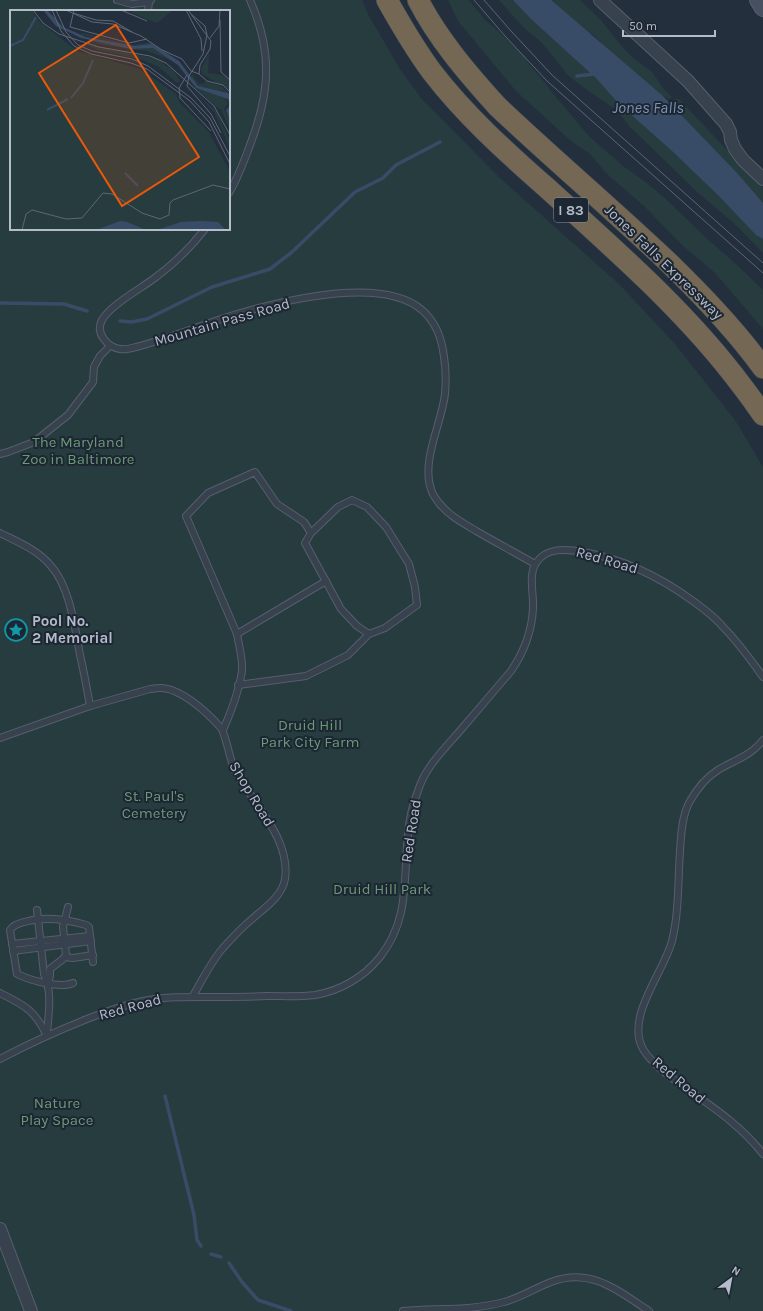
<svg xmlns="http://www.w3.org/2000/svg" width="763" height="1311" viewBox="0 0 763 1311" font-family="Karla,sans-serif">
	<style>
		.green { fill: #263c3f; fill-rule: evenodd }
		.water { fill: #394c67 }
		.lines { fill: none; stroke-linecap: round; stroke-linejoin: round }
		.stream { stroke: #394c67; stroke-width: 3.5 }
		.lane-casing { stroke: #565f6c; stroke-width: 8 }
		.street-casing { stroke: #565f6c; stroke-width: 14 }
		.secondary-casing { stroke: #565f6c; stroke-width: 18 }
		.highway-casing { stroke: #434c59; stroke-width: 22 }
		.lane { stroke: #38414e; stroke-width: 6 }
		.street { stroke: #38414e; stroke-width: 12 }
		.secondary { stroke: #465061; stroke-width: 16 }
		.highway { stroke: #746855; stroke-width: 21 }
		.tram { stroke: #5a6575; stroke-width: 1 }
		.labels { text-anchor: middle; stroke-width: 4; stroke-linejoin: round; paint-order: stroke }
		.shield { fill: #1d2633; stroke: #878f9c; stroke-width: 1 }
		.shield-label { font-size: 14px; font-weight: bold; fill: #b4bcc9 }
		.street-label { font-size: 15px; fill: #b4bcc9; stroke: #1d2633 }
		.park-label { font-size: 15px; fill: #6b9a76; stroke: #1d2633 }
		.poi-label { font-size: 15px; font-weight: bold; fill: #b4bcc9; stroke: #1d2633; text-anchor: start }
		.water-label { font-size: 16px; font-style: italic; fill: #7c92b1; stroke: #1d2633 }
		.inset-river { fill: none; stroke: #394c67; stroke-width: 2 }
		.inset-road { fill: none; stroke: #5e6776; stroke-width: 1 }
		.view { fill: #e8590c; fill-opacity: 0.15; stroke: #e8590c; stroke-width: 2 }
		.inset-edge { fill: none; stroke: #b4bcc9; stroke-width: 2 }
	</style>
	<rect width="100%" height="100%" fill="#242f3e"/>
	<g class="green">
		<path d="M0 0H362L369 16 400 69 421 98 501 179 620 285 675 344 735 420 763 467V1311H0ZM11 11H229V229H11Z"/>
		<path d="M448 0H469L485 20 497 30 524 56 528 63 541 78 555 96 589 136 623 166 643 180 666 199 704 236 735 263 763 290V329L715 273 681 244 646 208 606 173 589 153 571 141 515 90 458 21Z"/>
		<path d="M499 0H531L763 226V253L735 224 697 192 660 156 630 127 615 109 587 90 570 77 565 72 554 57 540 41 523 27Z"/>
		<path d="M550 0H580L600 19 619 43 628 53 636 60 652 72 663 88 672 97 671 98 669 99 658 93 606 48 595 36 580 27Z"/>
		<path d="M676 99H679L763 188V211L671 108 672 100Z"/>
	</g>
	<path class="water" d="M513 0H551L663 96 737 173 763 203V239L756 235 719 196 671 150 618 103 597 79 531 19Z"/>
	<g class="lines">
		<g class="stream">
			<path d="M577 76 595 74"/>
			<path d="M0 303 64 304 87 311"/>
			<path d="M120 321 132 322 147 319 212 287 270 269 292 252 355 192 383 178 396 165 440 142"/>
			<path d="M165 1096 194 1215 197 1240 201 1246"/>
			<path d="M211 1254 221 1257"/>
			<path d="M229 1263 242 1282 258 1300 291 1311"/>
		</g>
		<g class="lane-casing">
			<g id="lane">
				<path d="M117 0 132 4 149 2 151 0"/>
				<path d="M148 11 149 2"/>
				<path d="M229 193C238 178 244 161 250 145 270 93 273 52 250 0"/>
				<path d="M205 229C191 247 175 263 156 277 142 288 110 305 102 320 95 333 107 347 120 349 125 350 132 348 136 347 156 342 175 335 195 328 247 309 375 270 422 310 436 322 442 339 444 357 446 369 446 382 445 394 442 422 421 461 431 489 432 494 436 499 439 503 449 516 465 524 478 532 497 543 516 553 535 564"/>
				<path d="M0 454 8 452 34 442 68 415 93 382 94 367 100 356 110 346"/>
				<path d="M0 533C18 542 38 550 51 566 70 587 75 628 80 655 84 672 87 689 90 706"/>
				<path d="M237 634 326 581"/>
				<path d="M238 685 306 676 348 655 369 634"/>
				<path d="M223 730C231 712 239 691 242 671 243 659 239 646 237 634L186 516 208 493 255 472 277 504 304 522 311 533 305 543 341 609 357 626 369 634 385 628 417 605 415 587 409 564 386 527 367 507 352 500 338 507 311 533"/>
				<path d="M0 738 90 706 150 689C153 689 156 688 159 688 180 687 208 713 221 728 226 735 230 761 235 771 253 803 291 839 285 879 282 897 264 908 251 920 241 928 232 938 223 948 211 962 202 980 193 996"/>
				<path d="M763 740C752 755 733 761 718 770 705 778 697 789 690 801 682 815 681 835 680 851 678 880 679 913 672 941 664 972 625 1017 643 1049 653 1066 675 1080 690 1091 717 1110 743 1128 763 1154"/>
				<path d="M37 910 44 974C53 994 48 1015 47 1035"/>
				<path d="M12 944 90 936"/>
				<path d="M13 951 91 941"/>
				<path d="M65 957 73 958 93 955"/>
				<path d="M48 983 50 976V969L63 959 66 955 63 927 68 907"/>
				<path d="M73 983C60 989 29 980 17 974L10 930C13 925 18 924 24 922 45 916 65 919 86 925L89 927 93 962"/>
				<path d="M0 993C23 1005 34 1009 46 1034"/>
				<path d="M0 1059C28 1044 57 1031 87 1019 105 1012 123 1005 143 1001 168 996 193 997 219 997 235 997 251 997 267 996 283 996 299 997 315 995 340 991 364 977 380 957 410 919 403 880 408 835 409 819 413 803 419 788 426 767 444 749 459 732 476 712 494 691 511 671 524 652 532 631 533 608 534 595 528 575 536 563 546 547 567 549 583 552 624 559 660 577 693 601 704 609 715 617 723 627 738 642 751 660 763 677"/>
				<path d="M403 1311C437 1308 471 1311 504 1302 520 1298 535 1288 551 1282 591 1267 617 1290 649 1311"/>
			</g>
		</g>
		<g class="street-casing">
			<g id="street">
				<path d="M600 0 688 81 726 124 730 132 731 140 735 149 743 160 763 179"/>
				<path d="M0 1229 31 1311"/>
			</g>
		</g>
		<g class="secondary-casing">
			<path id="secondary" d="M758 0 763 8"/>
		</g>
		<g class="highway-casing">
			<g id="highway">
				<path d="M387 0C401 25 415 49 432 72 465 115 506 152 547 188 615 250 686 311 742 386 749 395 756 405 763 415"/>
				<path d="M418 0C438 39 468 74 497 106 553 159 612 209 668 262 702 295 735 329 763 368"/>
			</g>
		</g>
		<use href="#lane" class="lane"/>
		<use href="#street" class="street"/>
		<use href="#secondary" class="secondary"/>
		<use href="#highway" class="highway"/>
		<g class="tram">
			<path d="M474 0 505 36 547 81 763 273"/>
			<path d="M484 0 511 31 552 75 763 263"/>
		</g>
	</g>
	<defs>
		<g id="sight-ring" transform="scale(1.15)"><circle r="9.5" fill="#1d2633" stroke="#0f9aa8" stroke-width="1.5"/><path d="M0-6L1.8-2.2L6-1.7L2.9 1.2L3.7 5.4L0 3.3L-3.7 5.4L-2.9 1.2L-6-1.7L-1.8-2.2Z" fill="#0f9aa8"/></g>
	</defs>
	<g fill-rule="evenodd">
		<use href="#sight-ring" x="16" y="630"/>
	</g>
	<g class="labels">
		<rect class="shield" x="554" y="198" width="34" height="24" rx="3"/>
		<g class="shield-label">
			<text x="571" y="215">I 83</text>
		</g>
		<g class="street-label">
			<text transform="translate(664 262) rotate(44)" y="5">Jones Falls Expressway</text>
			<text transform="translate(222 322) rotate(-16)" y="5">Mountain Pass Road</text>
			<text transform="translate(607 560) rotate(16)" y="5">Red Road</text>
			<text transform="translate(252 794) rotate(59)" y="5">Shop Road</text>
			<text transform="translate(411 831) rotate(-81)" y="5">Red Road</text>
			<text transform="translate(130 1007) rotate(-15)" y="5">Red Road</text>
			<text transform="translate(679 1080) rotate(40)" y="5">Red Road</text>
		</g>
		<g class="park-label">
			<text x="78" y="447">The Maryland<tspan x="78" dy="17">Zoo in Baltimore</tspan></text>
			<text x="310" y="730">Druid Hill<tspan x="310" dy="17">Park City Farm</tspan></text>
			<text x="154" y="801">St. Paul's<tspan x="154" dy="17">Cemetery</tspan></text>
			<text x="382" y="894">Druid Hill Park</text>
			<text x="57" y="1108">Nature<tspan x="57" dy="17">Play Space</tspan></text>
		</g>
		<g class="poi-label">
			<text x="32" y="626">Pool No.<tspan x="32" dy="17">2 Memorial</tspan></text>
		</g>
		<g class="water-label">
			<text x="648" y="113">Jones Falls</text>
		</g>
	</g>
	<g transform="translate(10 10)">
		<rect width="220" height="220" fill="#242f3e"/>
		<path d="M0 0H21L30 12 67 41 130 59 166 84 170 93 199 122 220 162V220H0ZM121 0H163L147 13 122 3ZM74 23 122 35 141 32 145 35 123 37 69 24ZM81 30 118 37H142L163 51 137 41 92 35 79 31ZM74 33 147 49 164 61 170 71 167 73 149 57 133 50 87 40ZM199 43 198 63 212 65 220 70V80L192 64 191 59ZM182 64 188 73 194 74 195 71 211 76 220 84V89L216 82 190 77 182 69ZM182 79 206 101 220 131V138L204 102ZM187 79 206 82 215 88 218 93 214 99 220 111V119L212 102V99L210 100Z" fill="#263c3f"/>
		<path d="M33 0H37L53 17 76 27 125 36 142 34 169 51 188 76 218 83 220 87V111L216 100 220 96 218 89 186 78 168 55 143 38 120 39 71 28 46 16ZM110 211 117 212 136 220H86ZM192 211 208 212 216 220H147L171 212Z" fill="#394c67"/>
		<path class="inset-river" d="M0 36 13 30 26 7M61 88 73 73 83 50M37 100 58 89M115 163 128 176"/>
		<path class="inset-road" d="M23 0 33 13 49 24 89 37 140 46 156 53 204 96 220 125M42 0 51 21 64 36 81 44 121 53 137 59 180 91 199 112 220 154M46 0 56 22 68 35 82 41 122 49 138 56 181 88 200 108 220 146M56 0 82 12 103 14 131 26 152 40 172 49 181 61 189 64M64 0 60 17 119 33 137 29M111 0 137 11M176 0 191 29 192 41M178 0 201 31 200 39 190 55 189 64 197 71 213 75 220 82M63 3 86 10 103 11 122 22M181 4 195 16 197 25 193 44 179 66 177 76 201 104 211 123M210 10 211 62 220 70M200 28 209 16 210 0M177 65 169 78 170 88 201 121M12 220 16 204 22 200 56 209 72 208 93 183 102 184 132 203 150 209 159 205 160 193 163 190 203 175 220 179"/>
		<path class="view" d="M106 15 189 147 112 196 29 63Z"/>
		<rect width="220" height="220" class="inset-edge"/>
	</g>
	<g transform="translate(731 1279) rotate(32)" stroke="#1d2633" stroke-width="3" paint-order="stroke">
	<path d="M0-3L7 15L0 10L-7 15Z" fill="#b4bcc9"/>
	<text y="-6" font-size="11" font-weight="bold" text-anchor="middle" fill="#b4bcc9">N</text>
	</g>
	<path d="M623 30v6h92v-6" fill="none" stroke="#b4bcc9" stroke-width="2"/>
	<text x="629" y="30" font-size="12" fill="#b4bcc9" stroke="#1d2633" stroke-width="3" paint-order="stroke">50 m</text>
</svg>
